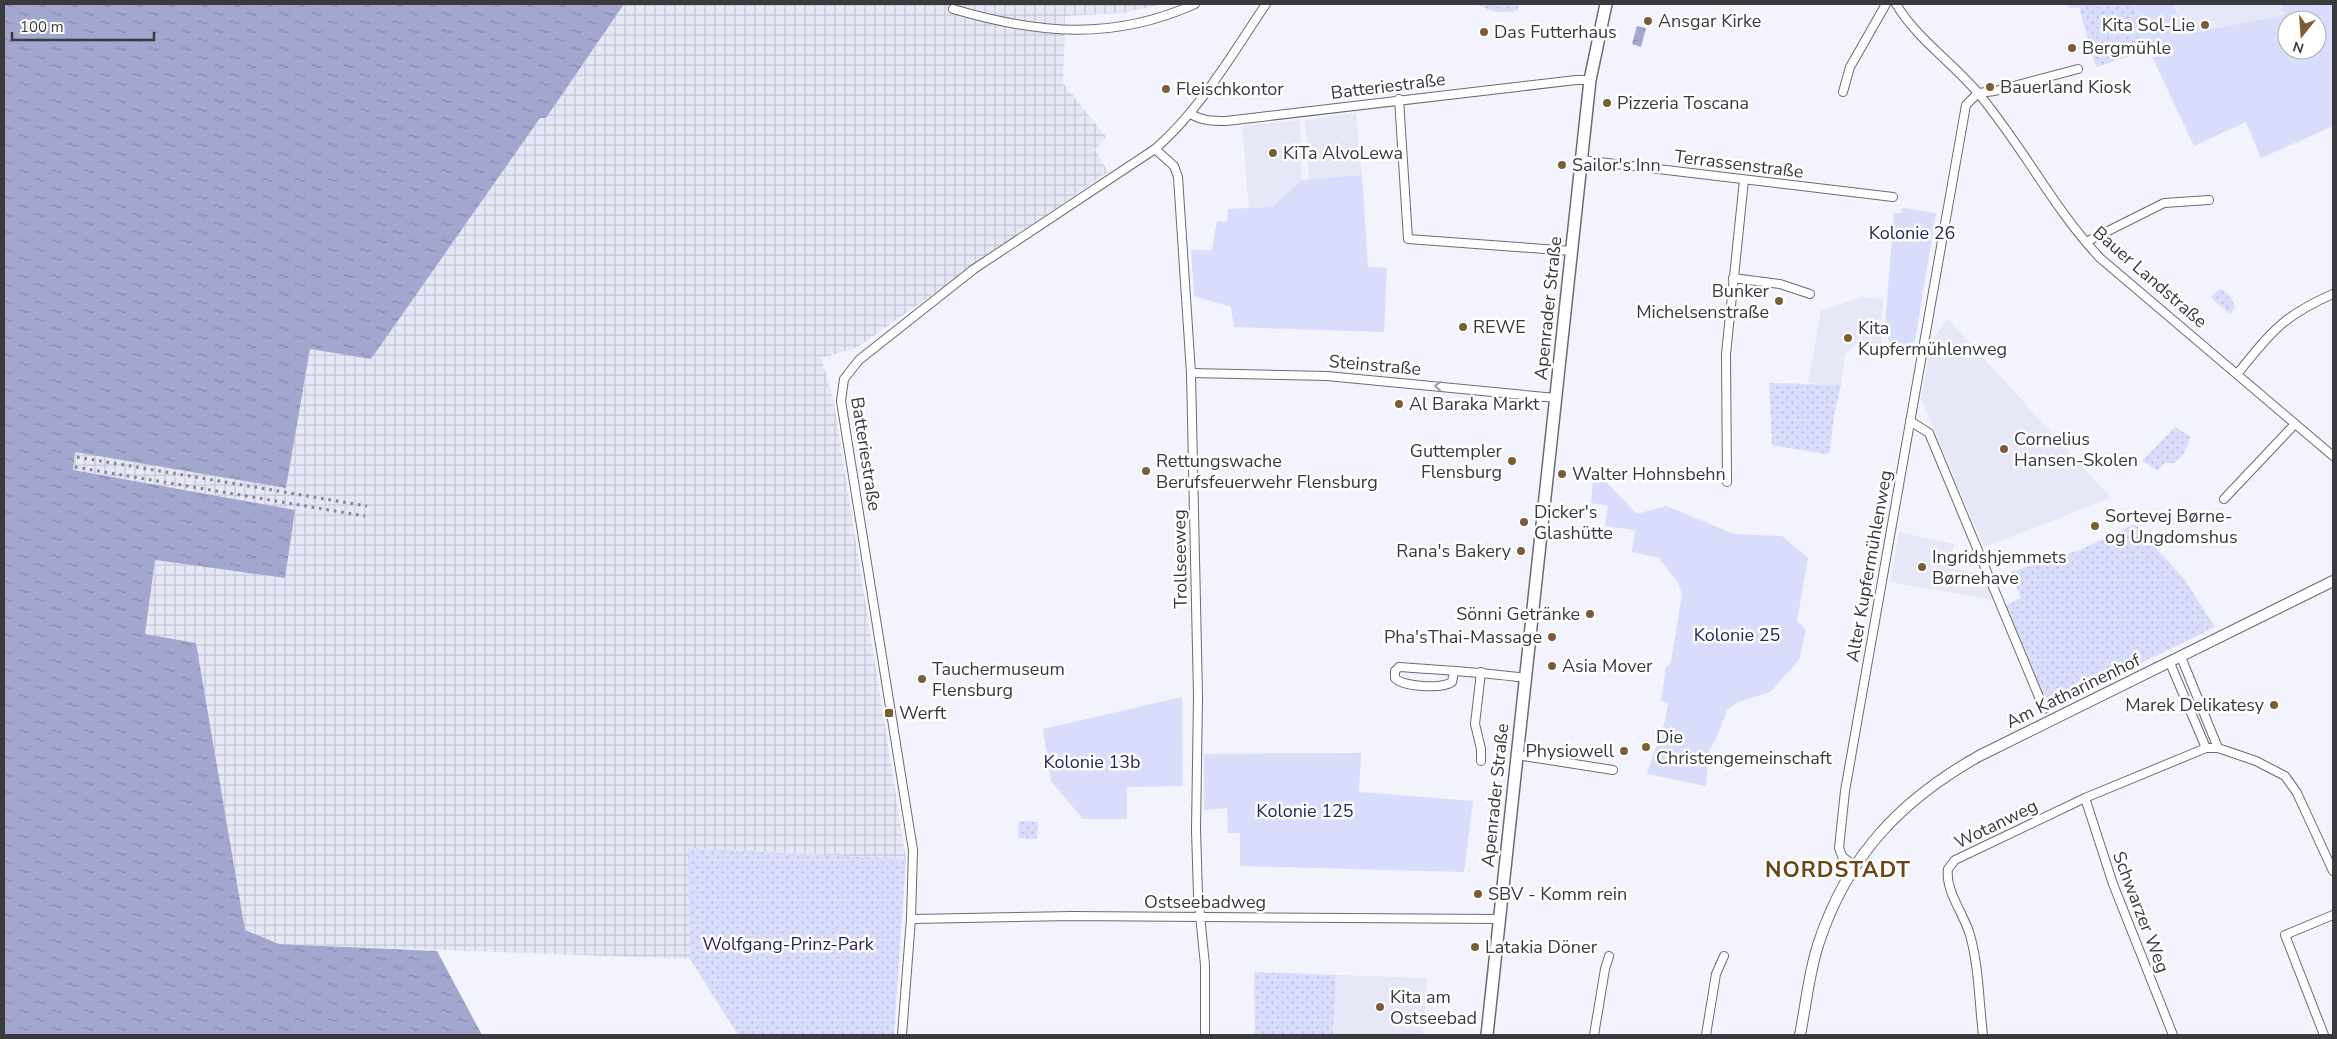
<svg xmlns="http://www.w3.org/2000/svg" width="2337" height="1039" viewBox="0 0 2337 1039" font-family="'Nunito Sans',sans-serif">
	<style>
		.built { fill: #e6e7f7 }
		.industrial { fill: url(#industrial-grid) }
		.green { fill: #d9dcfb; fill-rule: evenodd }
		.park { fill: url(#park-dots) }
		.water { fill: url(#water-ripples) }
		.lines { fill: none; stroke-linecap: round; stroke-linejoin: round }
		.minor-casing { stroke: #6b6c73; stroke-width: 10 }
		.tertiary-casing { stroke: #6b6c73; stroke-width: 12 }
		.secondary-casing { stroke: #6b6c73; stroke-width: 14 }
		.minor { stroke: #fff; stroke-width: 8 }
		.tertiary { stroke: #fff; stroke-width: 10 }
		.secondary { stroke: #fff; stroke-width: 11 }
		.rail { stroke: #828288; stroke-width: 3; stroke-dasharray: 2.5 5; stroke-linecap: butt }
		.oneway { stroke: #9c9c9e }
		.poi-dot { fill: #7c5c32; stroke: #fff; stroke-width: 2 }
		.labels { text-anchor: middle; stroke-width: 5; stroke-linejoin: round; paint-order: stroke }
		.poi-label { font-size: 18px; fill: #3a3a3e; stroke: #fff; text-anchor: start }
		.street-label { font-size: 18px; fill: #3a3a3e; stroke: #fff }
		.park-label { font-size: 18px; fill: #29275a; stroke: #fff }
		.district-label { font-size: 22px; font-weight: bold; letter-spacing: 1px; fill: #694614; stroke: #fff }
	</style>
	<defs>
		<pattern id="industrial-grid" width="8" height="8" patternUnits="userSpaceOnUse" patternTransform="scale(1.25)"><rect width="8" height="8" fill="#e6e7f7"/><path d="M0 4h8M4 0v8" fill="none" stroke="#c6c7d5"/></pattern>
		<pattern id="park-dots" width="8" height="8" patternUnits="userSpaceOnUse" patternTransform="scale(1.25)"><rect width="8" height="8" fill="#d9dcfb"/><path d="M2 2h.1M6 6h.1" fill="none" stroke="#bbbed8" stroke-width="1.8" stroke-linecap="round"/></pattern>
		<pattern id="water-ripples" width="26" height="14" patternUnits="userSpaceOnUse" patternTransform="scale(1.25)"><rect width="26" height="14" fill="#a3a6ce"/><path d="M2 4q2-2 4 0t4 0M15 11q2-2 4 0t4 0" fill="none" stroke="#8688a9"/></pattern>
	</defs>
	<rect width="100%" height="100%" fill="#f2f3fc"/>
	<g class="built">
		<path d="M2174 4H2282L2284 15 2181 35Z"/>
		<path d="M1356 113 1362 175 1309 180 1305 120Z"/>
		<path d="M1300 120 1302 180 1272 207 1249 208 1242 126Z"/>
		<path d="M1863 297 1883 299 1880 328 1883 351 1857 343 1845 354 1841 385 1808 383 1821 311Z"/>
		<path d="M1948 319 2111 498 1984 547 1921 399 1932 341Z"/>
		<path d="M1899 532 1954 544 1950 568 1984 575 1994 600 1890 582Z"/>
		<path d="M1336 975 1427 978 1423 1035H1333Z"/>
	</g>
	<path class="industrial" d="M624 4H1163L1123 13 1065 16 1063 83 1106 137 1095 149 1108 172 856 348 821 358 833 398 906 859 689 848 690 959 279 944 245 931 196 643 145 634 155 560 285 578 73 470 75 451 286 488 310 349 371 358 498 175 541 117 546 118Z"/>
	<g class="green">
		<path d="M2134 4H2174L2181 35 2284 15 2282 4H2333V126L2261 158 2246 122 2194 146 2149 50ZM2287 20H2317V50H2287Z"/>
		<path d="M1362 175 1368 267 1387 268 1384 332 1234 327 1231 307 1194 296 1191 250H1212L1217 221 1227 222 1228 209 1272 207 1302 180Z"/>
		<path d="M1902 208 1936 213 1913 353 1891 349 1885 326 1894 213H1901Z"/>
		<path d="M1593 482H1606L1637 514 1666 506 1734 534 1782 536 1808 558 1797 621 1806 630 1799 660 1770 692 1738 702 1727 710 1717 737 1709 750 1706 786 1647 774 1665 721 1668 703 1661 701 1666 667 1671 662 1682 594 1678 583 1659 558 1632 552 1635 530 1605 526 1608 506 1591 503Z"/>
		<path d="M1182 697 1183 786 1127 787V819H1083L1051 781 1043 729Z"/>
		<path d="M1361 753 1359 792 1473 801 1464 872 1240 866V833H1228L1227 808 1204 810V754Z"/>
	</g>
	<g class="park">
		<path d="M1475 4H1518V11L1496 12Z"/>
		<path d="M2068 4H2134L2149 50 2096 67 2079 7 2069 8Z"/>
		<path d="M2220 288 2230 296 2235 307 2230 314 2211 298Z"/>
		<path d="M1769 383 1841 385 1834 415 1830 451 1826 454 1772 445Z"/>
		<path d="M2175 427 2191 437 2183 455 2174 463H2165L2157 470 2142 461Z"/>
		<path d="M2135 524 2184 579 2215 627 2048 708 2005 606 2021 598 2011 572 2080 550Z"/>
		<path d="M1019 821 1038 822 1037 839 1018 838Z"/>
		<path d="M688 848 906 859 894 1035H738L690 959Z"/>
		<path d="M1254 972 1336 975 1333 1035H1255Z"/>
	</g>
	<g class="water">
		<path d="M4 4H624L546 118H540L371 359 310 349 286 488 75 452 73 470 295 510 285 578 155 560 145 634 196 643 245 930 279 944 437 951 482 1035H4Z"/>
		<path d="M1637 26 1646 28 1641 47 1632 44Z"/>
	</g>
	<g class="lines">
		<g class="minor-casing">
			<g id="minor">
				<path d="M1896 4C1917 39 1952 62 1978 93 2022 145 2053 208 2100 258L2333 456"/>
				<path d="M953 9C1038 34 1113 41 1195 4"/>
				<path d="M1843 92 1850 67 1886 4"/>
				<path d="M1978 93 1995 91 2078 69"/>
				<path d="M1399 99 1408 239 1572 251"/>
				<path d="M1190 114C1203 121 1212 121 1226 121L1576 80H1590"/>
				<path d="M1155 149 1174 166 1178 177 1191 373 1198 696 1196 830 1198 895 1205 965V1035"/>
				<path d="M1582 160 1893 197"/>
				<path d="M2086 242 2164 203 2209 200"/>
				<path d="M1733 278 1780 284 1810 294"/>
				<path d="M1191 373 1327 376 1556 398"/>
				<path d="M2238 373C2271 332 2284 315 2333 294"/>
				<path d="M1910 421 1929 433 2044 709"/>
				<path d="M1727 482 1726 354 1744 180"/>
				<path d="M2224 499 2295 424"/>
				<path d="M2181 657 2218 748"/>
				<path d="M2170 663 2206 748"/>
				<path d="M1454 671 1452 682C1443 689 1402 687 1395 678V671L1399 667C1441 670 1483 672 1525 678"/>
				<path d="M1517 755 1613 770"/>
				<path d="M1481 761V749L1475 724 1481 672"/>
				<path d="M2085 798 2113 884 2173 1035"/>
				<path d="M1855 867 1842 856 1839 848 1845 791 1966 105 1978 93"/>
				<path d="M911 919 1072 916 1499 919"/>
				<path d="M902 1035 911 919 913 850 841 401 844 379 859 360 974 269 1155 149C1201 109 1232 54 1266 4"/>
				<path d="M1594 1035 1605 969 1609 956"/>
				<path d="M1706 1035 1716 974 1724 956"/>
				<path d="M1983 1035C1979 1002 1979 967 1970 935 1964 914 1945 891 1948 869L1955 860 2085 798 2206 748H2218L2256 761 2285 776 2297 793 2333 871"/>
				<path d="M2324 1035 2285 935 2333 915"/>
			</g>
		</g>
		<g class="tertiary-casing">
			<path id="tertiary" d="M1800 1035C1806 1005 1809 971 1819 942 1848 855 1901 800 1979 756L2333 581"/>
		</g>
		<g class="secondary-casing">
			<path id="secondary" d="M1487 1035 1590 80 1606 4"/>
		</g>
		<use href="#minor" class="minor"/>
		<use href="#tertiary" class="tertiary"/>
		<use href="#secondary" class="secondary"/>
		<g class="rail">
			<path d="M77 457 367 506"/>
			<path d="M75 467 365 516"/>
		</g>
	</g>
	<defs><path id="oneway-chevron" d="M-2-3.5L2.5 0L-2 3.5" fill="none" stroke-width="1.6" stroke-linecap="round" stroke-linejoin="round" transform="scale(1.25)"/></defs>
	<use class="oneway" href="#oneway-chevron" transform="translate(1438 386) rotate(-175)"/>
	<g class="poi-dot">
		<circle cx="1648" cy="21" r="5"/>
		<circle cx="2205" cy="25" r="5"/>
		<circle cx="1484" cy="32" r="5"/>
		<circle cx="2072" cy="48" r="5"/>
		<circle cx="1990" cy="87" r="5"/>
		<circle cx="1166" cy="89" r="5"/>
		<circle cx="1607" cy="103" r="5"/>
		<circle cx="1273" cy="153" r="5"/>
		<circle cx="1562" cy="165" r="5"/>
		<circle cx="1779" cy="301" r="5"/>
		<circle cx="1463" cy="327" r="5"/>
		<circle cx="1848" cy="338" r="5"/>
		<circle cx="1399" cy="404" r="5"/>
		<circle cx="2004" cy="449" r="5"/>
		<circle cx="1512" cy="461" r="5"/>
		<circle cx="1146" cy="471" r="5"/>
		<circle cx="1562" cy="474" r="5"/>
		<circle cx="1524" cy="522" r="5"/>
		<circle cx="2095" cy="526" r="5"/>
		<circle cx="1521" cy="551" r="5"/>
		<circle cx="1922" cy="567" r="5"/>
		<circle cx="1590" cy="614" r="5"/>
		<circle cx="1552" cy="637" r="5"/>
		<circle cx="1552" cy="666" r="5"/>
		<circle cx="922" cy="679" r="5"/>
		<circle cx="2274" cy="705" r="5"/>
		<rect x="884" y="708" width="10" height="10" rx="2.5"/>
		<circle cx="1646" cy="747" r="5"/>
		<circle cx="1624" cy="751" r="5"/>
		<circle cx="1478" cy="894" r="5"/>
		<circle cx="1475" cy="947" r="5"/>
		<circle cx="1380" cy="1007" r="5"/>
	</g>
	<g class="labels">
		<g class="poi-label">
			<text x="1658" y="27">Ansgar Kirke</text>
			<text x="2195" y="31" text-anchor="end">Kita Sol-Lie</text>
			<text x="1494" y="38">Das Futterhaus</text>
			<text x="2082" y="54">Bergmühle</text>
			<text x="2000" y="93">Bauerland Kiosk</text>
			<text x="1176" y="95">Fleischkontor</text>
			<text x="1617" y="109">Pizzeria Toscana</text>
			<text x="1283" y="159">KiTa AlvoLewa</text>
			<text x="1572" y="171">Sailor's Inn</text>
			<text x="1769" y="297" text-anchor="end">Bunker<tspan x="1769" dy="21">Michelsenstraße</tspan></text>
			<text x="1473" y="333">REWE</text>
			<text x="1858" y="334">Kita<tspan x="1858" dy="21">Kupfermühlenweg</tspan></text>
			<text x="1409" y="410">Al Baraka Markt</text>
			<text x="2014" y="445">Cornelius<tspan x="2014" dy="21">Hansen-Skolen</tspan></text>
			<text x="1502" y="457" text-anchor="end">Guttempler<tspan x="1502" dy="21">Flensburg</tspan></text>
			<text x="1156" y="467">Rettungswache<tspan x="1156" dy="21">Berufsfeuerwehr Flensburg</tspan></text>
			<text x="1572" y="480">Walter Hohnsbehn</text>
			<text x="1534" y="518">Dicker's<tspan x="1534" dy="21">Glashütte</tspan></text>
			<text x="2105" y="522">Sortevej Børne-<tspan x="2105" dy="21">og Ungdomshus</tspan></text>
			<text x="1511" y="557" text-anchor="end">Rana's Bakery</text>
			<text x="1932" y="563">Ingridshjemmets<tspan x="1932" dy="21">Børnehave</tspan></text>
			<text x="1580" y="620" text-anchor="end">Sönni Getränke</text>
			<text x="1542" y="643" text-anchor="end">Pha'sThai-Massage</text>
			<text x="1562" y="672">Asia Mover</text>
			<text x="932" y="675">Tauchermuseum<tspan x="932" dy="21">Flensburg</tspan></text>
			<text x="2264" y="711" text-anchor="end">Marek Delikatesy</text>
			<text x="899" y="719">Werft</text>
			<text x="1656" y="743">Die<tspan x="1656" dy="21">Christengemeinschaft</tspan></text>
			<text x="1614" y="757" text-anchor="end">Physiowell</text>
			<text x="1488" y="900">SBV - Komm rein</text>
			<text x="1485" y="953">Latakia Döner</text>
			<text x="1390" y="1003">Kita am<tspan x="1390" dy="21">Ostseebad</tspan></text>
		</g>
		<g class="street-label">
			<text transform="translate(1388 86) rotate(-7)" y="6">Batteriestraße</text>
			<text transform="translate(1739 164) rotate(7)" y="6">Terrassenstraße</text>
			<text transform="translate(2150 277) rotate(41)" y="6">Bauer Landstraße</text>
			<text transform="translate(1548 308) rotate(-84)" y="6">Apenrader Straße</text>
			<text transform="translate(1375 365) rotate(5)" y="6">Steinstraße</text>
			<text transform="translate(866 454) rotate(81)" y="6">Batteriestraße</text>
			<text transform="translate(1180 559) rotate(-91)" y="6">Trollseeweg</text>
			<text transform="translate(1869 566) rotate(-80)" y="6">Alter Kupfermühlenweg</text>
			<text transform="translate(2073 691) rotate(-26)" y="6">Am Katharinenhof</text>
			<text transform="translate(1495 795) rotate(-84)" y="6">Apenrader Straße</text>
			<text transform="translate(1996 824) rotate(-26)" y="6">Wotanweg</text>
			<text x="1205" y="908">Ostseebadweg</text>
			<text transform="translate(2141 912) rotate(69)" y="6">Schwarzer Weg</text>
		</g>
		<g class="park-label">
			<text x="1912" y="239">Kolonie 26</text>
			<text x="1737" y="641">Kolonie 25</text>
			<text x="1092" y="768">Kolonie 13b</text>
			<text x="1305" y="817">Kolonie 125</text>
			<text x="788" y="950">Wolfgang-Prinz-Park</text>
		</g>
		<g class="district-label">
			<text x="1838" y="877">NORDSTADT</text>
		</g>
	</g>
	<rect width="2337" height="1039" fill="none" stroke="#3a3a3e" stroke-width="10"/>
	<g transform="translate(2302 35) rotate(197)"><circle r="24" fill="#ffffff" stroke="#b0b0b2"/>
	<path d="M0-4L9 19L0 12L-9 19Z" fill="#7c5c32"/>
	<text y="-8" font-size="14" font-weight="bold" text-anchor="middle" fill="#3a3a3e">N</text>
	</g>
	<path d="M12 32v8h142v-8" fill="none" stroke="#3a3a3e" stroke-width="2.5"/>
	<text x="20" y="32" font-size="15" fill="#3a3a3e" stroke="#ffffff" stroke-width="4" paint-order="stroke">100 m</text>
</svg>
